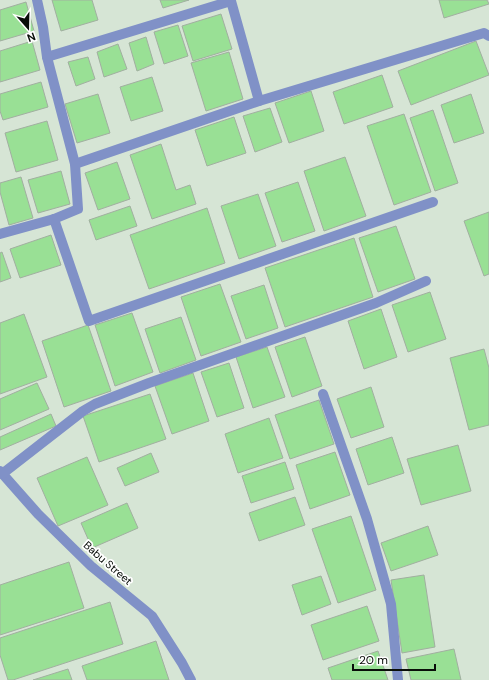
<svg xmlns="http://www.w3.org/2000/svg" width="489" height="680" viewBox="0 0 489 680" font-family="'DM Sans',sans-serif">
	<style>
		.building { fill: #99e095; stroke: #a1afa0 }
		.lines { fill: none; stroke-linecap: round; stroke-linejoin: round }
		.street { stroke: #8091c7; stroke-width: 10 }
		.labels { text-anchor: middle; stroke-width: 3.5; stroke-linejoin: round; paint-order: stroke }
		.street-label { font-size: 11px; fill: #090e09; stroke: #fff }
	</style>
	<rect width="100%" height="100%" fill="#d6e5d5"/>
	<g class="building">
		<path d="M52 0H92L98 20 61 31Z"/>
		<path d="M160 0H189L163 8Z"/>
		<path d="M439 0H487L489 4 444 18Z"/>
		<path d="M26 2 34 31 0 41V10Z"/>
		<path d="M221 14 232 49 193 61 182 26Z"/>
		<path d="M178 25 188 56 164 64 154 32Z"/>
		<path d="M146 37 154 64 137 71 129 43Z"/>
		<path d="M32 41 40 70 0 82V51Z"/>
		<path d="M476 41 489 75 411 105 398 71Z"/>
		<path d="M118 44 127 69 104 77 97 52Z"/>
		<path d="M229 52 243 99 206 111 191 63Z"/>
		<path d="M88 57 95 79 76 86 68 62Z"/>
		<path d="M382 75 393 107 344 124 333 92Z"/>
		<path d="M152 77 163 111 131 121 120 87Z"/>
		<path d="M41 82 48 107 3 120 0 111V94Z"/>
		<path d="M311 91 324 131 289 143 275 103Z"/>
		<path d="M98 94 110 133 77 143 65 104Z"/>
		<path d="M471 94 484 133 454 143 441 105Z"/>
		<path d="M270 108 282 142 255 152 243 116Z"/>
		<path d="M433 110 458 183 435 191 410 118Z"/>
		<path d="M404 114 431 192 394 205 367 126Z"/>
		<path d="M234 117 246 153 207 166 195 130Z"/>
		<path d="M47 121 58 160 16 172 5 133Z"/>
		<path d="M161 144 176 190 190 185 196 204 152 219 130 155Z"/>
		<path d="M345 157 366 216 324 231 304 171Z"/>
		<path d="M117 162 130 199 98 210 85 173Z"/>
		<path d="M61 171 70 204 38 213 28 180Z"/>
		<path d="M21 177 33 218 9 225 0 192V183Z"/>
		<path d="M298 182 315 231 282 242 265 193Z"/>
		<path d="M258 194 276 246 239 259 221 206Z"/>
		<path d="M130 206 137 226 96 240 89 220Z"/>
		<path d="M207 208 225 263 149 289 130 235Z"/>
		<path d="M489 212V274L484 276 464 221Z"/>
		<path d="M396 226 415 279 378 292 359 238Z"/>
		<path d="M51 235 61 265 20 278 10 249Z"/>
		<path d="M354 238 373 297 285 327 265 268Z"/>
		<path d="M2 252 11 278 0 282V253Z"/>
		<path d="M220 284 241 342 201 356 181 297Z"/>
		<path d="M264 285 278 328 246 339 231 296Z"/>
		<path d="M430 292 446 339 408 352 392 305Z"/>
		<path d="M381 309 397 357 364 369 348 321Z"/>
		<path d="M132 313 153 372 115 386 95 325Z"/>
		<path d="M24 314 47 377 0 394V323Z"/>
		<path d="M181 317 196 360 160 373 145 329Z"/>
		<path d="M88 325 111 391 64 407 42 341Z"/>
		<path d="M305 337 322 386 292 397 275 347Z"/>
		<path d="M267 347 285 397 253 408 236 357Z"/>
		<path d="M484 349 489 368V425L469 430 450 358Z"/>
		<path d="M229 363 244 408 217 417 201 372Z"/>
		<path d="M193 373 209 421 172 434 155 386Z"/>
		<path d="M37 383 49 409 0 430V399Z"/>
		<path d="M371 387 384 427 351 438 337 399Z"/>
		<path d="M150 394 166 439 99 462 83 416Z"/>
		<path d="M319 400 334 444 290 459 275 415Z"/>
		<path d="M51 414 56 426 0 450V437Z"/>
		<path d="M269 418 283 458 238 473 225 434Z"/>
		<path d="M392 437 404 473 368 485 356 449Z"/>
		<path d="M458 445 471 491 421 505 407 459Z"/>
		<path d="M335 452 350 495 310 509 296 465Z"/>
		<path d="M151 453 159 472 125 486 117 468Z"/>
		<path d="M87 457 108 505 58 526 37 478Z"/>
		<path d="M285 462 294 489 251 503 242 476Z"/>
		<path d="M295 497 305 525 259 541 249 513Z"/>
		<path d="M127 503 138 528 92 548 81 523Z"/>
		<path d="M351 516 376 590 338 603 312 529Z"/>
		<path d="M428 526 438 555 391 571 381 543Z"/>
		<path d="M69 562 84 608 0 635V585Z"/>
		<path d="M424 575 435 647 402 653 391 580Z"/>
		<path d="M321 576 331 604 302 615 292 585Z"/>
		<path d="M110 602 123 644 13 680H8L0 655V638Z"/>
		<path d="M367 606 379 641 323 660 311 625Z"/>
		<path d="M156 641 169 680H87L82 666Z"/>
		<path d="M454 649 461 680H411L406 659Z"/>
		<path d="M378 651 388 680H332L328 668Z"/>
		<path d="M68 669 72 680H33Z"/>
	</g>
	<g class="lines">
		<g class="street">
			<path d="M47 57 231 1 259 101"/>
			<path d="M75 164 259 101 484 33 489 36"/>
			<path d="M54 219 89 321 433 202"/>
			<path d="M0 234 54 219 78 209 75 164 47 57 43 27 37 0"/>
			<path d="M323 394 367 519 391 604 398 680"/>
			<path d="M0 471 38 514 91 566 152 616 182 663 191 680"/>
			<path d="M2 474 83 411 95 404 149 383 376 303 426 281"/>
		</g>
	</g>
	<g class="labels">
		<g class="street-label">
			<text transform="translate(108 563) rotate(41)" y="4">Babu Street</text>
		</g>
	</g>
	<g transform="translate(28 28) rotate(160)" stroke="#ffffff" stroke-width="3" paint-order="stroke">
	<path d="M0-3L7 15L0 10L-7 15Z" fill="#090e09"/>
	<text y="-6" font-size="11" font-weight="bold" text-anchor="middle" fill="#090e09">N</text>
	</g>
	<path d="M353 664v6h82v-6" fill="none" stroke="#090e09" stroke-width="2"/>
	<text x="359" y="664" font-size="12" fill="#090e09" stroke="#ffffff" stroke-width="3" paint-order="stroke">20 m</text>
</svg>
